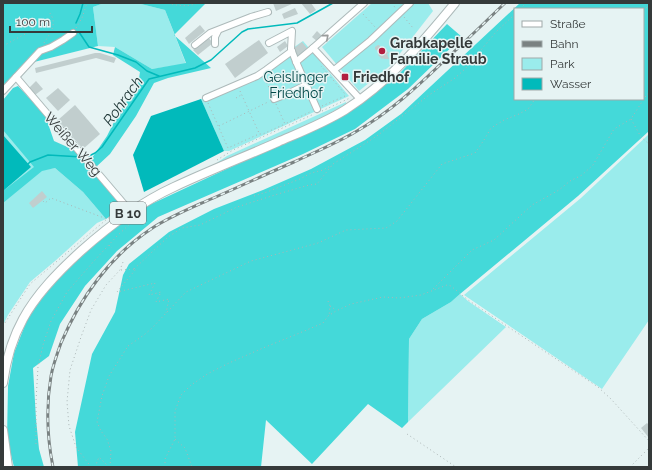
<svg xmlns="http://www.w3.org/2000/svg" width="652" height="470" viewBox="0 0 652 470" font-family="Raleway,sans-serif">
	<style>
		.green { fill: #9aecec }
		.forest { fill: #44d9d9; fill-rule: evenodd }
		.water { fill: #01babb }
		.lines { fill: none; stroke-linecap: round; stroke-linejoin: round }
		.stream { stroke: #01babb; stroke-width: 1.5 }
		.building { fill: #c1cece }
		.minor-casing { stroke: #adbaba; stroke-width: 8 }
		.major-casing { stroke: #adbaba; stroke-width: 10 }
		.path { stroke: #acb6b6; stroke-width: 1; stroke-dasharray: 1 3; stroke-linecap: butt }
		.minor { stroke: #fff; stroke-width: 6 }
		.major { stroke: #fff; stroke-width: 8 }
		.rail-casing { stroke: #7a8282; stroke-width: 3 }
		.rail { stroke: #e6f3f3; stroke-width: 1.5; stroke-dasharray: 4.5; stroke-linecap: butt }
		.oneway { stroke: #9a9c9c }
		.poi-dot { fill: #b11e3f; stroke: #e6f3f3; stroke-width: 1.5 }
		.labels { text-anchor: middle; stroke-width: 3; stroke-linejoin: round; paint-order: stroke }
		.shield { fill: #e6f3f3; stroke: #6a7272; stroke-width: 1 }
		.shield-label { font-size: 13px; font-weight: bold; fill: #353a3a }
		.poi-label { font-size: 14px; font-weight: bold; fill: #353a3a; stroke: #e6f3f3; text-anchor: start }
		.park-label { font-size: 14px; fill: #014747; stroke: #e6f3f3 }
		.street-label { font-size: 14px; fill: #353a3a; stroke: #e6f3f3 }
		.water-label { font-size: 15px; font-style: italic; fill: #1b3333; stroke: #e6f3f3 }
	</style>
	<rect width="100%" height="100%" fill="#e6f3f3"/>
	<g class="green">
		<path d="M104 3H137L165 10 186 64 152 69 115 47 98 46 93 7Z"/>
		<path d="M372 3H428L433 11 391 65 359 91 322 47Z"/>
		<path d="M303 41 349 96 229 151H224L201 99 258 72Z"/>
		<path d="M346 102V104L318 120 209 168 227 156Z"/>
		<path d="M3 126 68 149 81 150 43 170 55 168 83 192 106 219 97 223 55 261 30 282 8 315 3 325Z"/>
		<path d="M649 134V320L602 389 464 295 581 198Z"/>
		<path d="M460 294 468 301 506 327 408 422 409 339 422 319 451 302Z"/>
	</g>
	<g class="forest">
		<path d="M3 3H104L93 7 98 46 30 63 3 91Z"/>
		<path d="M137 3H206L174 35 211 68 168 78 154 83 136 116 110 154 96 167 118 201 121 208 106 219 83 192 55 168 42 171 3 203V191L34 167 3 130V100L13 88 18 86 45 115 54 141 92 158 107 136 118 114 138 85 140 72 113 55 115 47 152 69 186 63 165 10Z"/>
		<path d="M520 3H649V131L578 196 460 294 451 302 422 319 409 339 408 422 402 428 368 404 312 464 266 420 261 467H78L75 432 92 354 115 312 123 275 129 264 169 232 214 209 263 190 311 169 365 140 401 114ZM515 9H643V99H515Z"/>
		<path d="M447 24 462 37 408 89 355 129 303 154 158 217 117 251 85 286 60 324 49 356 33 368 36 419 39 449 44 467H14L7 439 8 386 14 353 27 320 48 289 75 262 130 214 347 113 399 74Z"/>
	</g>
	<g class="water">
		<path d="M201 99 224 151 144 192 133 155 151 116Z"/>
		<path d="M3 135 31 167 3 191Z"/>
	</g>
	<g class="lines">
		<g class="stream">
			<path d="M76 23 80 14 83 3"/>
			<path d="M79 32 89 47 118 55 136 62 147 71 159 76"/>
			<path d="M87 157 95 153 102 147 149 79 195 68 211 60 242 32 248 29 297 23 333 3"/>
			<path d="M28 164 30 162 48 155 82 157"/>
		</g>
	</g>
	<g class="building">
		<path d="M273 3H294L276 11Z"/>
		<path d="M301 3H311L316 10 310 14Z"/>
		<path d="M295 8 298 14 284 19 282 14Z"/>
		<path d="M200 25 205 31 189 44 185 38Z"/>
		<path d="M317 31 323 37 318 42 312 37Z"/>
		<path d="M208 37 213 43 198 55 193 50Z"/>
		<path d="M259 40 268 53 235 78 225 64Z"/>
		<path d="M285 41 288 46 280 52 277 47Z"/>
		<path d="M302 42 307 48 298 56 293 49Z"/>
		<path d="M378 45H379L384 50 385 49 389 53 387 54 389 59H384L383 58 382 59 378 55 380 53 375 49V47Z"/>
		<path d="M95 53H100L116 58 114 63 96 58 36 73 35 68Z"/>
		<path d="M36 81 43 89 35 95 29 88Z"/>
		<path d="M58 88 70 100 58 111 46 98Z"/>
		<path d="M75 105 100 134 83 149 58 120Z"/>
		<path d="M42 191 47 197 33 208 29 203Z"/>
		<path d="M647 423 649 425V438L641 428Z"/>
	</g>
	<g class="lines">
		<g class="minor-casing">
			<g id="minor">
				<path d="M269 43 292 31 291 49 297 64 317 109"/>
				<path d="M215 44V37L218 31"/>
				<path d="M195 45 210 33 251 17 268 12"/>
				<path d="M296 62 313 48"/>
				<path d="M334 70 371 40 410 3"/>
				<path d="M16 77 130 211"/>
				<path d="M3 91 40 51 51 47 63 40 73 33"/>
				<path d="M206 98 257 76 266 70 292 51"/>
				<path d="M274 99 287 94 306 85"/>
				<path d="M360 99 313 48 364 3"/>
			</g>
		</g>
		<g class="major-casing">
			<g id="major">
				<path d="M3 383C6 360 12 339 23 319 37 293 59 271 81 251 109 226 139 203 174 187 208 171 244 157 278 142 301 132 324 123 345 110 388 83 423 42 455 3"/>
				<path d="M3 430 8 467"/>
			</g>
		</g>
		<g class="path">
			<path d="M168 3C178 6 188 7 198 3"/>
			<path d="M392 3 396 9"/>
			<path d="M520 9 526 3"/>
			<path d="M643 10 649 6"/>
			<path d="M363 14 375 27"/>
			<path d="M404 17 413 28"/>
			<path d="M76 28 82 18 87 3"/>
			<path d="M44 43C51 32 58 23 49 12"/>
			<path d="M3 46 23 35 53 22"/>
			<path d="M265 79 272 94"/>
			<path d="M312 82 328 74 321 66"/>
			<path d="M240 91 259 133"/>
			<path d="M236 98 241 95"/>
			<path d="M208 103 228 148 259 134H263L285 124"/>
			<path d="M276 104 285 124 312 111"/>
			<path d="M322 106 345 96V94L328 74H329"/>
			<path d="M322 111 350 98"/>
			<path d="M631 119 641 137 649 144"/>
			<path d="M219 126 268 102"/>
			<path d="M217 160 233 150 314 114"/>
			<path d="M254 196 267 192 300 179 311 173 323 170 332 165"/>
			<path d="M43 201 45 203 51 198 107 219 120 209"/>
			<path d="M109 245 112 248"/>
			<path d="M134 269 168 237 182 228 200 225 237 207 278 194 309 185 317 184 333 164 377 136 429 95 455 78 465 69 496 32 515 14"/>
			<path d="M121 270 136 269 117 292 155 283 149 295 161 292 156 302 169 299 166 313"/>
			<path d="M433 289 472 250 494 240 532 205 559 190 570 181 582 175 593 165 614 129 631 119 647 94H649"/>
			<path d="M328 301 330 306 329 316"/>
			<path d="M330 306 336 310"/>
			<path d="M3 326 30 284 107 219"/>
			<path d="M407 434 456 467"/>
			<path d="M175 439 185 448 192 467"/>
			<path d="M36 444V401L38 367 43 345 51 321 67 292 94 261 117 236 133 221 146 210"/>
			<path d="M91 467 76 447 69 426 67 402 70 370 81 337 91 310 106 285 120 270 123 262 122 260"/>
			<path d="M95 467 99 457 109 467"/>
			<path d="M110 467 111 451 107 439 101 431 97 422 102 396 109 376 128 346 144 335 152 328 186 292 251 261 318 243 346 230 386 228 397 221 442 164 475 153 484 140 491 128 504 120 519 114 528 109 535 99"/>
			<path d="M165 467V459L175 439V411L181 395 191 385 209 373 229 363 263 348 302 332 323 323 328 316 336 311 351 304 383 297 399 298 421 295 447 285 451 286 468 300 598 387 611 399 649 441"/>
			<path d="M630 467 649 448"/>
		</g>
		<use href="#minor" class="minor"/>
		<use href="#major" class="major"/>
		<g class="rail-casing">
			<path id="rail" d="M53 467C47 437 46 406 51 376 53 365 57 354 61 343 80 298 110 256 151 229 169 217 191 208 211 199 239 187 266 174 294 162 315 152 337 143 357 131 390 112 417 87 444 61 465 42 485 22 505 3"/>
		</g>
		<use href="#rail" class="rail"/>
	</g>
	<defs><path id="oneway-chevron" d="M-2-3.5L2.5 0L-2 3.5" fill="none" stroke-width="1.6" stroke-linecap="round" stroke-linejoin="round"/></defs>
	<use class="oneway" href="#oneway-chevron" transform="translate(326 37) rotate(-41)"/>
	<g class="poi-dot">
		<circle cx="382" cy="51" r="4"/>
		<rect x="341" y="73" width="8" height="8" rx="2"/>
	</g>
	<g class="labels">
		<rect class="shield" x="110" y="202" width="36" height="22" rx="3"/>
		<g class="shield-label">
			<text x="128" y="218">B 10</text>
		</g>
		<g class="poi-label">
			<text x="390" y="48">Grabkapelle<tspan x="390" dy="16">Familie Straub</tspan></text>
			<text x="353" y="82">Friedhof</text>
		</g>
		<g class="park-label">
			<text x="296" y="82">Geislinger<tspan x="296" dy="16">Friedhof</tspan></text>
		</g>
		<g class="street-label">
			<text transform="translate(73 144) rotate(49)" y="5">Weißer Weg</text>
		</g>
		<g class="water-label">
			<text transform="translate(123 101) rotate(-54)" y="5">Rohrach</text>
		</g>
	</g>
	<rect width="652" height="470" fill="none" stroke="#353a3a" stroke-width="8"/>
	<rect x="514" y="8" width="130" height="92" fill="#e6f3f3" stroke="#9fa9a9"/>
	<rect x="522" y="21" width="20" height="6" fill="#ffffff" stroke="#9fa9a9"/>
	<text x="550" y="28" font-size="12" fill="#353a3a">Straße</text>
	<rect x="522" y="41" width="20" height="6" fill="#7a8282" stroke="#9fa9a9"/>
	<text x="550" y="48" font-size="12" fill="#353a3a">Bahn</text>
	<rect x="522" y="58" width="20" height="12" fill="#9aecec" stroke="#9fa9a9"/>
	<text x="550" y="68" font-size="12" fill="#353a3a">Park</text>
	<rect x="522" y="78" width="20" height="12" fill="#01babb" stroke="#9fa9a9"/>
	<text x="550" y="88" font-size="12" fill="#353a3a">Wasser</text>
	<path d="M10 26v6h82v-6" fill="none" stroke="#353a3a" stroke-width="2"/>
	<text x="16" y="26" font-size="12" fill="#353a3a" stroke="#e6f3f3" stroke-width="3" paint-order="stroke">100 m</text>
</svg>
